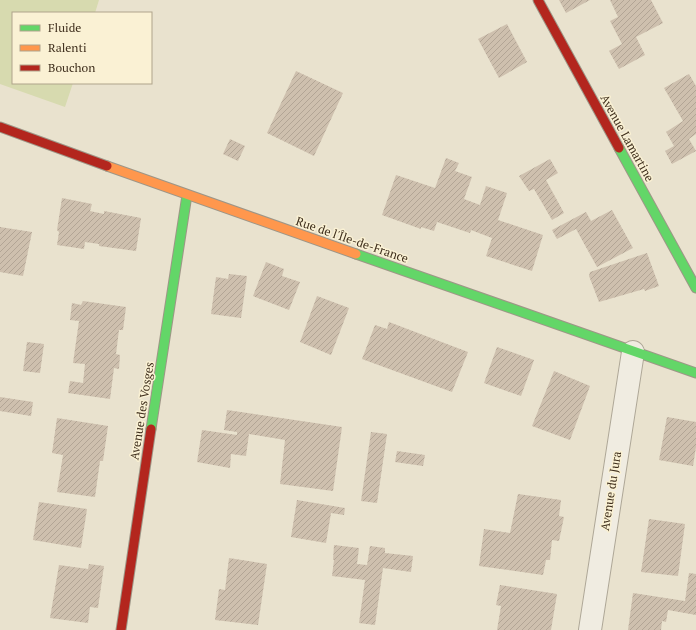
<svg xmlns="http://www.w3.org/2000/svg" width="696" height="630" viewBox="0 0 696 630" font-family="'PT Serif',serif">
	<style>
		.green { fill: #d7daaf }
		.building { fill: url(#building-hatch) }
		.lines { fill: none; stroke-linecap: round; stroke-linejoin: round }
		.street-casing { stroke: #aea797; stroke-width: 24 }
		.fast-casing { stroke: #9e9687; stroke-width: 11 }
		.slow-casing { stroke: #9e9687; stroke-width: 11 }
		.jam-casing { stroke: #9e9687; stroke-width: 11 }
		.street { stroke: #f0ece1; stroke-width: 22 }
		.fast { stroke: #63d668; stroke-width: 9 }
		.slow { stroke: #ff974d; stroke-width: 9 }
		.jam { stroke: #b3261e; stroke-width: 9 }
		.labels { text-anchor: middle; stroke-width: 3; stroke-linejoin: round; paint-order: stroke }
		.street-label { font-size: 12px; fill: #3f2f1d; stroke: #faf1d4 }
	</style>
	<defs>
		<pattern id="building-hatch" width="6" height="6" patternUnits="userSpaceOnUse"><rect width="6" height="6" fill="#cec0ae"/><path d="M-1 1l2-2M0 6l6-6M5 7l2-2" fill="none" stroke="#b2a595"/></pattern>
	</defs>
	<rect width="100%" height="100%" fill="#e9e2ce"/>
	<path class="green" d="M0 0H99L95 13H13V83H73L65 107 0 84Z"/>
	<g class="building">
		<path d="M559 0H590L566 13Z"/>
		<path d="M610 0H651L663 23 636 37 645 55 619 69 609 51 622 44 610 21 618 17Z"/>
		<path d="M507 24 527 62 499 78 478 39Z"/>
		<path d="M296 71 343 93 314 156 267 133Z"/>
		<path d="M689 74 696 86V134L689 139 696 151 672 164 665 151 674 146 666 132 683 121 664 88Z"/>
		<path d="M230 139 245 146 238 161 223 154Z"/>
		<path d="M446 158 459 163 455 171 472 177 464 199 480 205 486 186 507 193 498 220 543 235 532 271 486 256 492 238 471 230 470 233 437 222 434 231 421 227V229L382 215 396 175 435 188Z"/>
		<path d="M550 159 558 173 546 180 564 213 552 220 534 189 529 191 519 176Z"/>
		<path d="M62 198 92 204 90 211 104 214V211L141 218 136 251 99 246V244L85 242 84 249 57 245 59 232 57 230Z"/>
		<path d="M612 210 633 248 597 267 576 229 557 239 552 230 586 212 591 221Z"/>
		<path d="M0 227 32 232 23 276 0 272Z"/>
		<path d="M647 253 659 286 645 291 644 289 599 302 589 276 590 272Z"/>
		<path d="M266 262 284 269 282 276 300 282 289 310 253 296Z"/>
		<path d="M229 274 247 276 241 318 211 314 216 277 228 279Z"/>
		<path d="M317 296 349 308 331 355 300 342Z"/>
		<path d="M83 301 126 307 123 330H119L116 354 120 355 119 369 114 368 110 399 68 393 70 381 83 383 85 364 73 363 79 321 70 320 72 303 81 305Z"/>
		<path d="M389 322 468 352 452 392 362 359 375 325 387 329Z"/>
		<path d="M27 342 44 344 40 373 23 371Z"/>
		<path d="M497 347 534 360 521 396 484 383Z"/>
		<path d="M554 371 590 386 570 440 532 426Z"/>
		<path d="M0 397 33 402 31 416 0 411Z"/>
		<path d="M227 410 342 427 333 491 280 484 285 440 249 434 246 456 231 454 230 468 197 462 202 430 237 435V432L224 430Z"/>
		<path d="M667 417 696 422V447L693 466 659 460Z"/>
		<path d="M57 418 108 426 103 461H100L95 497 57 492 63 455 52 453Z"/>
		<path d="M371 432 387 434 377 503 361 501Z"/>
		<path d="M397 451 425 455 423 466 395 462Z"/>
		<path d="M518 494 561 500 559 516 564 517 559 541 552 540 550 560H546L543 575 479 566 484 529 510 533Z"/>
		<path d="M297 500 345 508 344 515 331 513 326 543 291 537Z"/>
		<path d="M39 502 87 509 81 548 33 540Z"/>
		<path d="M649 519 685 524 678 576 641 572Z"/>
		<path d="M334 545 359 548 357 564 367 565 370 546 385 548V553L413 556 411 572 383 568 375 625 359 623 365 580 332 576 334 560H333Z"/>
		<path d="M229 558 267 564 258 625 215 620 219 589 225 590Z"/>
		<path d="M89 564 104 566 98 608 90 607 88 623 50 618 59 565 88 569Z"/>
		<path d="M689 573 696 574V615L668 610 666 622 662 621 661 630H628L633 593 685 601Z"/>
		<path d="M500 585 557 594 551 630H497L501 606 496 605Z"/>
	</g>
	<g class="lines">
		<g class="street-casing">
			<path id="street" d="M590 630 633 352"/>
		</g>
		<g class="fast-casing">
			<g id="fast">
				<path d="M619 148 696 288"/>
				<path d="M356 254 696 373"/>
				<path d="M151 429 187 195"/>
			</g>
		</g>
		<g class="slow-casing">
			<path id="slow" d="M107 166 356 254"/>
		</g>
		<g class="jam-casing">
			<g id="jam">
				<path d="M538 0 619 148"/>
				<path d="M0 127 107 166"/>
				<path d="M121 630 151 429"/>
			</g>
		</g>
		<use href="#street" class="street"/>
		<use href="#fast" class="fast"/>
		<use href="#slow" class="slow"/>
		<use href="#jam" class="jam"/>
	</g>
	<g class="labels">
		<g class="street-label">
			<text transform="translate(627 138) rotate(61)" y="4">Avenue Lamartine</text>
			<text transform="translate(352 240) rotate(19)" y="4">Rue de l'Île-de-France</text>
			<text transform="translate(142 411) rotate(-81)" y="4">Avenue des Vosges</text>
			<text transform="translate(611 491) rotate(-81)" y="4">Avenue du Jura</text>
		</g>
	</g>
	<rect x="12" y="12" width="140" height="72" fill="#faf1d4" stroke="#afa38b"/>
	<rect x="20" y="25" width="20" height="6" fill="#63d668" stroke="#afa38b"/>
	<text x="48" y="32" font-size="12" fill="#3f2f1d">Fluide</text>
	<rect x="20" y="45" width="20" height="6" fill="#ff974d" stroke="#afa38b"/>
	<text x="48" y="52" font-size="12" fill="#3f2f1d">Ralenti</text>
	<rect x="20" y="65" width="20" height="6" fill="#b3261e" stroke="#afa38b"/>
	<text x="48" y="72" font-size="12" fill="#3f2f1d">Bouchon</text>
</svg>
